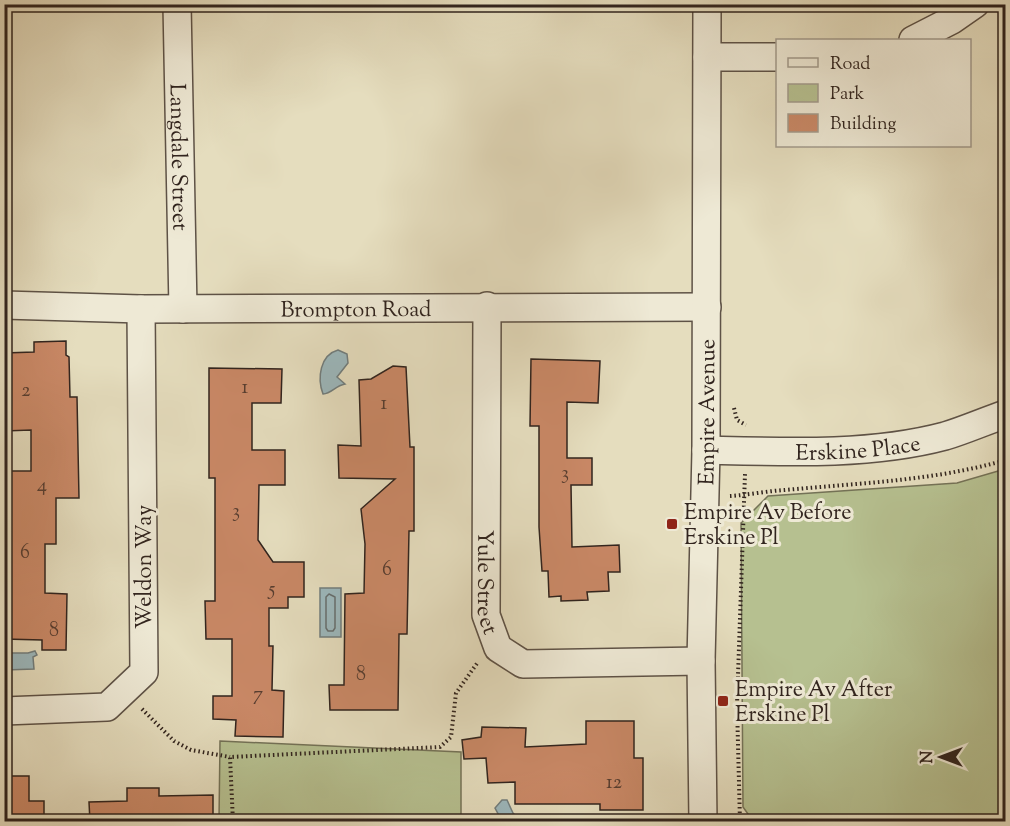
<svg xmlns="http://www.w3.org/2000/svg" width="1010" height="826" viewBox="0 0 1010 826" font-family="'Sorts Mill Goudy',serif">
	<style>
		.green { fill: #b6c090; stroke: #747257; stroke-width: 1.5 }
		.water { fill: #9cb8bd; stroke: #717d7d; stroke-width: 1.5 }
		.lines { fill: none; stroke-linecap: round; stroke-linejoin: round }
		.shore { stroke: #666e6e; stroke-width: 1.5 }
		.building { fill: #c98866; stroke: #31241e; stroke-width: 1.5 }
		.minor-casing { stroke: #5e5246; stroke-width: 30 }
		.path { stroke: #31241e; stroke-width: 4; stroke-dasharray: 1.5 3; stroke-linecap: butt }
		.minor { stroke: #eee9d5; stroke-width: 27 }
		.poi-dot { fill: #8f2418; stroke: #eee9d5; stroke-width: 2 }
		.labels { text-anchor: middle; stroke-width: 6; stroke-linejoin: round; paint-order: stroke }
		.number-label { font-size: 20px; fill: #573d30 }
		.street-label { font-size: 22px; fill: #31241e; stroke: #eee9d5 }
		.poi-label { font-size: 22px; fill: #31241e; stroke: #eee9d5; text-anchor: start }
	</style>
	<rect width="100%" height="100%" fill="#e5ddbe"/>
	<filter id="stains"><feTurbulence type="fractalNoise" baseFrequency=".00333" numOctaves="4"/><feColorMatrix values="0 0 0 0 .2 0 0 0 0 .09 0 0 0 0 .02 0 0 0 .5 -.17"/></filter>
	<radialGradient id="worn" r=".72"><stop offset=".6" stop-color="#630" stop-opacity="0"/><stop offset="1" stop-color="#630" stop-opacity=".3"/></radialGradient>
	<g class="green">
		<path d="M1005 469V821H753L743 807 741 523 768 496 957 483Z"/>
		<path d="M220 741 461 752V821H219Z"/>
	</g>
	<g class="water">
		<path d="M338 350 347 354 348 363 337 377 345 384C335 386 332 393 323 394 317 378 320 355 338 350Z"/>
		<rect x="320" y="588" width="21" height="49"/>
		<path d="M35 651 37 655 33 657 34 669 5 670V653H28Z"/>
		<path d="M502 800H507L513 813 517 817 521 815 529 821H502L495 808Z"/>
	</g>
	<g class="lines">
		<path class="shore" d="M329 594 335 597V628L333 631H328L326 628V597Z"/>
	</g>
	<g class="building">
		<path d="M66 341V355L69 357 70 397H77L79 498H56V544H45V593L67 594 66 650H42V640L4 639V471H31V430L4 431V353L34 352V342Z"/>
		<path d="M531 359 600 361 598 403 567 402V458H592V485H571L572 547 619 545 620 572H608L609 591 587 592 588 600 561 601V596L549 597 548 571H542L539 527V426H530Z"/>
		<path d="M393 366 406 367 410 447H414V531H409L407 634H399L398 710H330L329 685H344L345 594 364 593 365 544 361 509 395 479 339 478 338 445 361 446 359 380 371 379Z"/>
		<path d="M209 368 282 369 281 403H252V450H285V485H259L258 540 273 562H304V597H288V608H269V646H273L272 690 284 691 283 737 235 736 236 720 213 719V696H232V639H206L205 601H215V478H209Z"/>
		<path d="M586 721H634V758H643V810H600V804H515V782L488 783 486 758 464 759 462 740 481 737 482 727 526 728 525 747 586 744Z"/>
		<path d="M4 776H29V801H44V822H4Z"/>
		<path d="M127 788H159V796L213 795V822H90L89 802 127 801Z"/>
	</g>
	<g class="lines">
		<g class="minor-casing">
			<g id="minor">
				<path id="s1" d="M177 4 183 309"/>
				<path d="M913 40 952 20 975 4"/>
				<path d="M707 57H778"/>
				<path id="s2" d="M4 305 141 309 707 307"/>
				<path id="s3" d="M487 306 486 615 498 648 523 664 701 661"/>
				<path id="s4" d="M706 450C783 452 870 456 945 436 965 430 985 421 1006 414"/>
				<path d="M4 711 107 707 144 672 141 309"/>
				<path id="s5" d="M703 822 701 661 706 450 707 4"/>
			</g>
		</g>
		<g class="path">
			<path d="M734 408 737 420 746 425"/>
			<path d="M730 496C748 495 767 491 785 490 860 483 933 481 1006 460"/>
			<path d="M142 709 174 741 191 750 230 757"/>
			<path d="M233 822 230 757 440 747 451 737 456 693 478 662"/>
			<path d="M740 822 737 705 745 474"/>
		</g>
		<use href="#minor" class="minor"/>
	</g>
	<g class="poi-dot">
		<rect x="666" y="518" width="12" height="12" rx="3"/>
		<rect x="717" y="695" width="12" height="12" rx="3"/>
	</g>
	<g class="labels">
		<g class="number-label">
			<text x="245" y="393">1</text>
			<text x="26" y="396">2</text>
			<text x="384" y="409">1</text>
			<text x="565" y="479">3</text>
			<text x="42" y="491">4</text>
			<text x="236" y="517">3</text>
			<text x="25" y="558">6</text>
			<text x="387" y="575">6</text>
			<text x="272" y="595">5</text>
			<text x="54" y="636">8</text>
			<text x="361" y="680">8</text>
			<text x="258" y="700">7</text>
			<text x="614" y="788">12</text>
		</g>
		<g class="street-label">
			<text dy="8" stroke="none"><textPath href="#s1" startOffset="153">Langdale Street</textPath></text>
			<text dy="8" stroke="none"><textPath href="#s2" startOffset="352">Brompton Road</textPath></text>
			<text dy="8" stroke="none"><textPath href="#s5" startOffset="410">Empire Avenue</textPath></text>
			<text dy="8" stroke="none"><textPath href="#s4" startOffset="152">Erskine Place</textPath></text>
			<text transform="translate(143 567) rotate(-90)" y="8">Weldon Way</text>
			<text dy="8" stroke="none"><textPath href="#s3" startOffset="276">Yule Street</textPath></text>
		</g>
		<g class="poi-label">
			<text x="684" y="519">Empire Av Before<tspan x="684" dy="25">Erskine Pl</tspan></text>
			<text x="735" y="696">Empire Av After<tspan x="735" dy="25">Erskine Pl</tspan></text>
		</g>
	</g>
	<rect width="1010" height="826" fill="none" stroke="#e5ddbe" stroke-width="24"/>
	<rect x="6" y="6" width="998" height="814" fill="none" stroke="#31241e" stroke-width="3"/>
	<rect x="12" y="12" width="986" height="802" fill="none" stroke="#31241e" stroke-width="1.5"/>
	<rect x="776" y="39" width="195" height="108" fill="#eee9d5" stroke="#a29a8c" stroke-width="1.5"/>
	<rect x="788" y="58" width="30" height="9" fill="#eee9d5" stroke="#a29a8c" stroke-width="1.5"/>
	<text x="830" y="69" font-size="18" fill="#31241e">Road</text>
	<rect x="788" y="84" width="30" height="18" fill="#b6c090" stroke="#a29a8c" stroke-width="1.5"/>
	<text x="830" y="99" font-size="18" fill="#31241e">Park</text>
	<rect x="788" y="114" width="30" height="18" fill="#c98866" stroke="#a29a8c" stroke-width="1.5"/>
	<text x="830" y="129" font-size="18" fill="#31241e">Building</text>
	<g transform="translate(941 757) rotate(270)" stroke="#eee9d5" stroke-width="4.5" paint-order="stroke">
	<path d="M0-4.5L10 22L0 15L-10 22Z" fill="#31241e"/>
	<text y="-9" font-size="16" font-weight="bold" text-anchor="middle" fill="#31241e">N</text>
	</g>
	<rect width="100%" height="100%" filter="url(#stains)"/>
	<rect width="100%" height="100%" fill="url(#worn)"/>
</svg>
